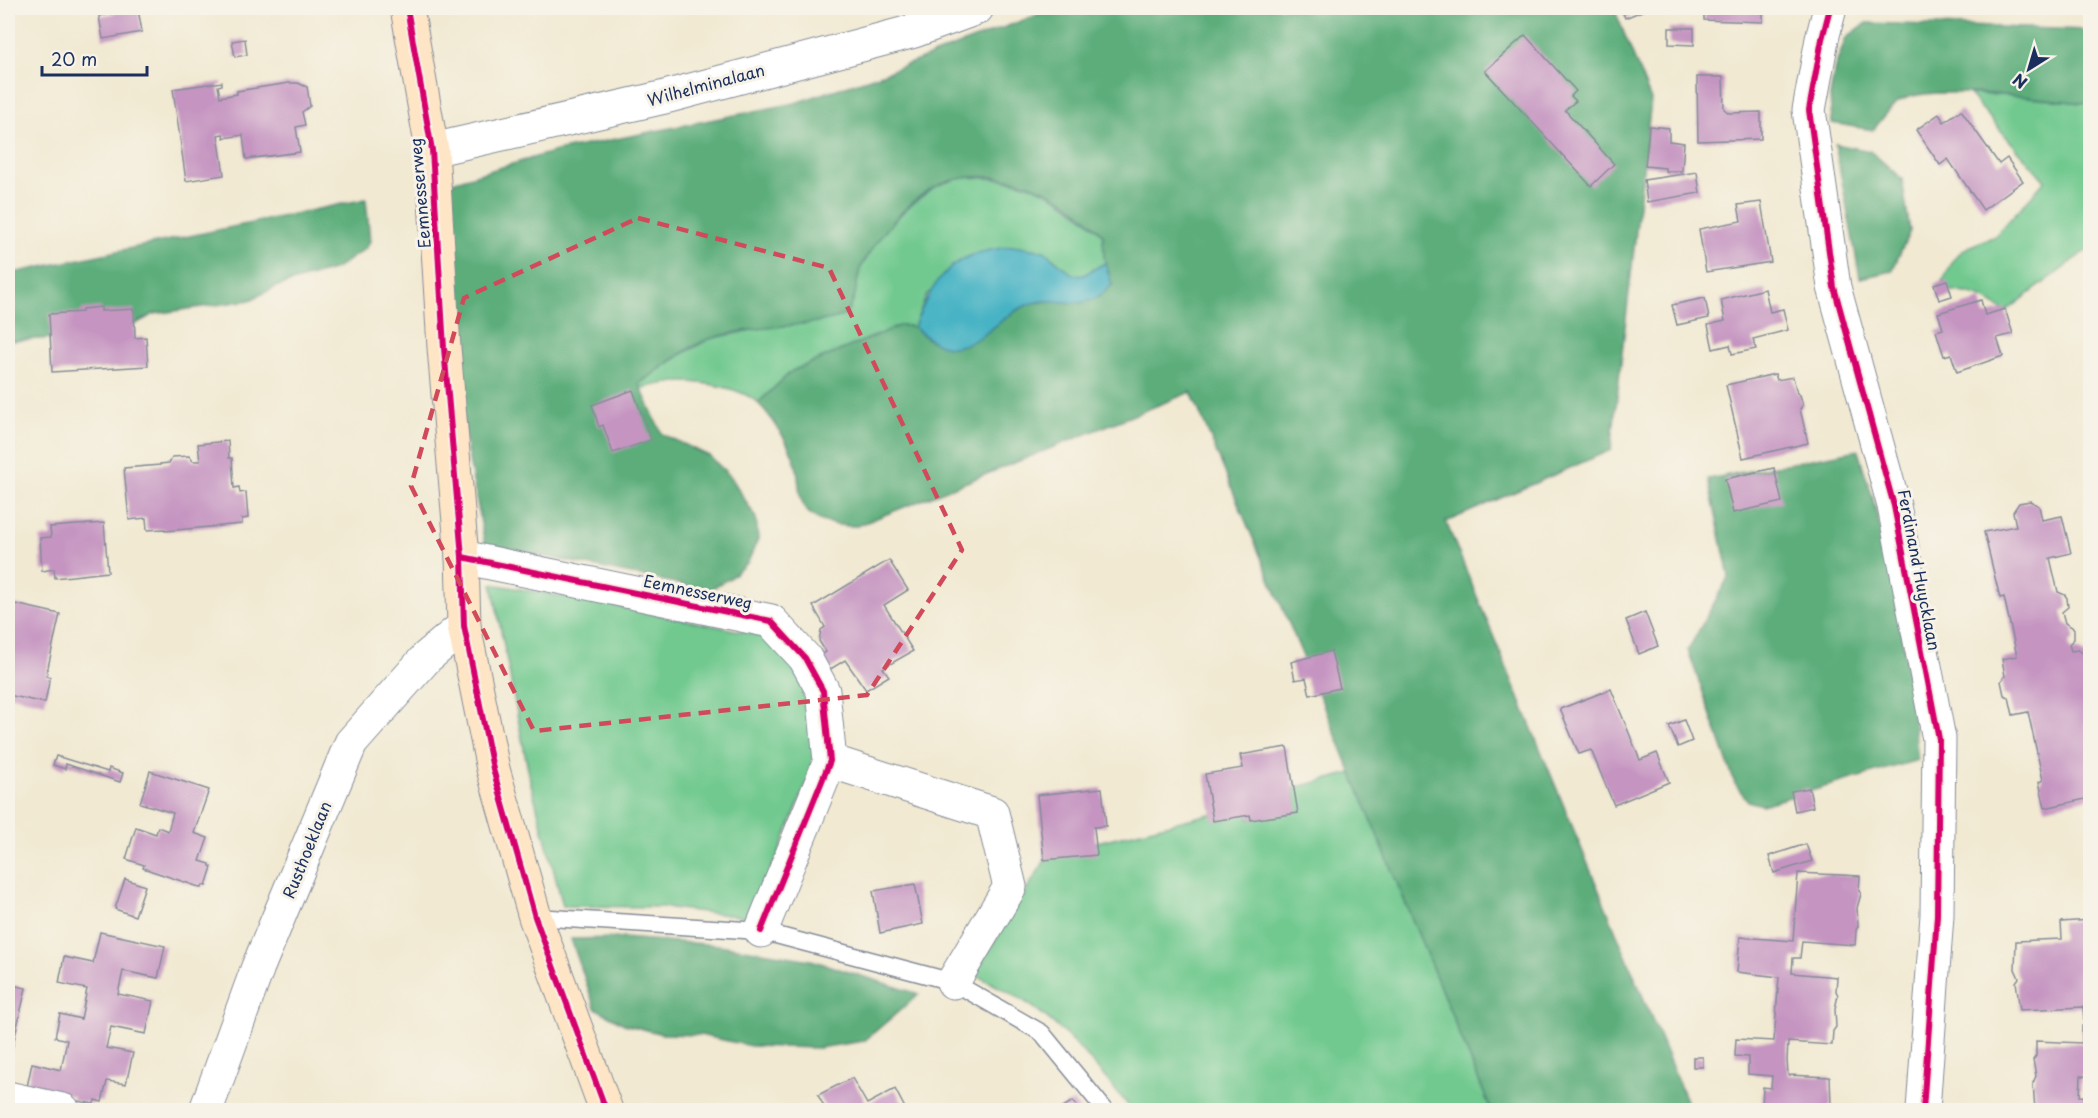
<svg xmlns="http://www.w3.org/2000/svg" width="2098" height="1118" viewBox="0 0 2098 1118" font-family="'Playpen Sans',sans-serif">
	<style>
		.green { fill: #71c98f; stroke: #467c76; stroke-width: 1.5 }
		.forest { fill: #5cad7a; stroke: #3c6e6c; stroke-width: 1.5 }
		.water { fill: #47b3c4; stroke: #317191; stroke-width: 1.5 }
		.building { fill: #c594c1 }
		.lines { fill: none; stroke-linecap: round; stroke-linejoin: round }
		.lane-casing { stroke: #868c98; stroke-width: 19 }
		.street-casing { stroke: #868c98; stroke-width: 35 }
		.secondary-casing { stroke: #868c98; stroke-width: 35 }
		.lane { stroke: #fff; stroke-width: 16 }
		.street { stroke: #fff; stroke-width: 33 }
		.secondary { stroke: #fde5c5; stroke-width: 33 }
		.cycleway-casing { stroke: #f7f3e8; stroke-width: 10 }
		.cycleway { stroke: #d6006c; stroke-width: 6 }
		.marked { fill: none; stroke: #d1495b; stroke-width: 4.5; stroke-dasharray: 12 8; stroke-linejoin: round }
		.labels { text-anchor: middle; stroke-width: 6; stroke-linejoin: round; paint-order: stroke }
		.street-label { font-size: 16px; fill: #1b2f5e; stroke: #f7f3e8 }
	</style>
	<rect width="100%" height="100%" fill="#f7f3e8"/>
	<filter id="ink" filterUnits="userSpaceOnUse"><feTurbulence type="fractalNoise" baseFrequency=".0167" numOctaves="2"/><feDisplacementMap in="SourceGraphic" scale="12" xChannelSelector="R" yChannelSelector="G"/><feConvolveMatrix kernelMatrix="1 2 1 2 8 2 1 2 1" color-interpolation-filters="sRGB"/></filter>
	<filter id="wash" filterUnits="userSpaceOnUse"><feTurbulence type="fractalNoise" baseFrequency=".008" numOctaves="4" result="noise"/><feDisplacementMap in="SourceGraphic" scale="24" xChannelSelector="R" yChannelSelector="G"/><feGaussianBlur stdDeviation="1.35" result="paint"/><feColorMatrix in="noise" values="0 0 0 0 0 0 0 0 0 0 0 0 0 0 0 0 0 1.4 0 .05"/><feComposite in="paint" operator="in"/></filter>
	<g filter="url(#wash)">
		<rect width="100%" height="100%" fill="#f1e9d2"/>
		<g class="green">
			<path d="M1969 94 2023 96 2090 104V248L2005 312C1981 294 1967 292 1938 289L1955 257 1968 247 1995 236 2045 181Z"/>
			<path d="M960 177C1026 177 1056 189 1103 235L1105 263 1082 276 1072 274 1044 251 1012 246 927 294 914 327 901 325 792 371 758 403C743 388 700 381 679 382 667 382 653 386 641 388L639 384 679 356 709 339 752 330 853 301 860 269 882 234 905 210 934 187Z"/>
			<path d="M492 584 612 605 774 638 809 671 819 734 808 780 753 918 662 907 563 906 530 780Z"/>
			<path d="M1352 773 1491 1110H1132C1100 1072 1067 1028 1024 1001 1008 991 990 983 974 974L1049 854 1210 814 1247 808 1249 819 1297 811 1294 788Z"/>
		</g>
		<g class="forest">
			<path d="M1055 8H1614L1651 100 1611 450 1446 522 1690 1110H1491L1318 692 1191 392 857 526C839 526 809 523 802 502 798 490 799 477 796 465 791 445 772 417 758 403L792 371 901 325 914 327 930 341 987 332 1017 310 1031 303 1058 300 1085 302 1112 285 1104 257 1103 235C1093 224 1082 213 1069 204 1034 179 975 166 935 187 908 200 875 240 861 267 857 276 857 288 854 298 852 304 849 309 846 315 803 329 754 324 710 339 686 347 660 369 639 384L662 434 709 456 731 477 756 518 758 539 748 562 730 578 709 590 485 544 466 444 442 185 556 151 795 103 885 73Z"/>
			<path d="M1866 23 2090 30V104C2054 100 1924 82 1898 102 1889 109 1881 121 1873 130L1832 123 1830 96 1835 67 1846 38Z"/>
			<path d="M1835 144 1870 151 1902 179 1910 231 1892 271 1860 278Z"/>
			<path d="M366 199 370 241 366 248 336 269 278 286 250 300 154 314 117 334 8 341V274Z"/>
			<path d="M1858 450C1863 470 1871 488 1875 507 1896 589 1910 675 1918 760L1762 805 1748 801 1735 784 1688 650 1729 576 1708 479Z"/>
			<path d="M622 938 719 945 811 960 919 994 864 1041 818 1048 751 1046 700 1035 662 1034 624 1024 595 1008 571 939Z"/>
		</g>
		<path class="water" d="M1012 246 1044 251 1072 274 1082 276 1105 263 1112 285C1105 292 1096 300 1085 302 1069 305 1049 297 1030 304 1003 313 984 344 954 347 938 348 926 337 914 327 926 297 941 265 975 254 987 250 1000 248 1012 246Z"/>
		<g id="blocks">
			<g class="building">
				<path d="M1621 8H1646L1647 9 1625 18Z"/>
				<path d="M1704 8H1766V10H1763V22L1704 20Z"/>
				<path d="M138 9 142 32 103 39 99 16Z"/>
				<path d="M1669 28H1694V45L1669 44Z"/>
				<path d="M1525 35 1576 91 1571 96 1576 101 1565 110 1614 164 1591 186 1485 71Z"/>
				<path d="M245 39 247 55 235 57 232 41Z"/>
				<path d="M1697 77H1723L1724 109 1729 113 1761 112V139L1698 141Z"/>
				<path d="M222 82V85L218 86 220 97 237 94V91L289 83H298L307 87 310 106 302 112 305 125 296 127 300 152 246 159 243 135 224 138 223 134 218 135 224 175 186 181 173 89Z"/>
				<path d="M1961 110 1999 164 2007 158 2023 181 1983 210 1948 159 1940 165 1916 130 1939 114 1944 122Z"/>
				<path d="M1649 126 1669 128V141L1684 143 1682 171H1665V168L1645 166Z"/>
				<path d="M1697 172 1700 193 1647 202 1644 180Z"/>
				<path d="M1761 202 1771 262 1706 272 1699 229 1741 221 1738 205Z"/>
				<path d="M1947 280 1952 296 1939 300 1934 284Z"/>
				<path d="M1765 289 1770 312 1783 309 1788 330 1753 339 1756 349 1732 354 1730 345 1713 349 1708 325 1725 321 1721 300Z"/>
				<path d="M1705 298 1709 318 1677 325 1672 305Z"/>
				<path d="M1981 300 1985 315 2005 309 2013 334 1997 338 2003 356 1957 372 1951 354 1944 356 1936 331 1943 329 1938 313Z"/>
				<path d="M101 307V311L134 309 135 338 146 337 148 366 52 372 49 314 82 312V309Z"/>
				<path d="M1775 374 1777 380 1793 377 1797 393 1800 395 1803 405 1800 409 1808 443 1743 458 1726 385Z"/>
				<path d="M633 390 651 440 613 453 603 425 599 427 592 405Z"/>
				<path d="M228 441 229 458H232L234 488 239 487 240 493 246 492 248 518 242 519V524L165 531V529L147 530 146 518 129 520 124 468 160 465V464L169 463 172 457 189 456 193 461H200L198 444Z"/>
				<path d="M1774 468 1782 502 1733 513 1725 479Z"/>
				<path d="M2030 501 2039 506 2042 520 2062 516 2071 553 2050 558 2058 592 2065 595 2067 598 2068 607 2062 612 2065 623 2072 627 2074 630V639L2069 644 2071 651 2078 650 2090 658V722L2086 724 2090 743V798L2045 808 2039 782 2043 780 2028 712 2013 715 2009 697 2004 695 2001 681 2005 676 2002 659 2017 656 2004 597 2000 598 1984 532 2016 526 2013 512 2019 503Z"/>
				<path d="M104 523 108 572 55 578 54 569 42 571 40 538 51 537 50 527Z"/>
				<path d="M889 560 908 590 884 605 913 651 883 668 889 676 866 690 845 660 821 675 812 661 826 652 819 641 821 630 825 627 813 606Z"/>
				<path d="M15 604 60 614 46 676 50 677 45 703 8 695V632Z"/>
				<path d="M1645 612 1658 646 1639 654 1626 620Z"/>
				<path d="M1331 651 1340 688 1310 695 1306 678 1295 680 1291 662Z"/>
				<path d="M1611 689 1640 760 1657 753 1669 782 1614 805 1591 750 1579 754 1560 709Z"/>
				<path d="M1684 720 1692 741 1678 747 1669 726Z"/>
				<path d="M1287 747 1298 813 1251 820 1250 815 1213 821 1205 774 1243 768 1240 755Z"/>
				<path d="M56 756 108 772 109 768 123 773 120 782 66 764 65 769 53 765Z"/>
				<path d="M150 771 209 790 194 833 208 838 200 861 210 864V866L212 867 206 886 203 885 202 888 143 868 144 865 126 859 136 827 156 834 158 827 168 831 173 813 140 803Z"/>
				<path d="M1102 788 1106 826 1094 827 1097 855 1044 860 1037 795Z"/>
				<path d="M1809 788 1813 807 1795 811 1791 791Z"/>
				<path d="M1806 844 1812 861 1774 873 1769 856Z"/>
				<path d="M1798 873 1860 876 1859 890 1861 894 1857 908 1858 926 1856 930 1855 945 1802 941 1800 958H1793L1792 973 1837 977 1836 991 1838 995 1835 1009 1836 1027 1833 1031 1832 1045 1788 1042 1787 1060 1788 1075 1830 1077 1831 1105 1828 1110H1756V1108H1762L1763 1087 1771 1088 1772 1076 1748 1074V1057L1735 1056 1736 1039 1774 1041 1779 977 1737 972 1740 937 1793 941Z"/>
				<path d="M125 879 145 886 135 916 115 909Z"/>
				<path d="M915 884 923 924 880 933 873 891Z"/>
				<path d="M2090 920V940H2086L2090 1021H2084L2083 1007 2020 1010 2016 982 2019 978 2015 969 2016 941 2062 939 2061 922Z"/>
				<path d="M100 932 165 946 158 978 123 971 118 994 153 1001 146 1034 111 1027 106 1048 133 1053 126 1084 107 1081 102 1102 95 1100 94 1104 72 1100 73 1096 27 1087 32 1063 61 1070 67 1040 55 1037 60 1014 81 1019 87 989 59 983 64 957 93 963Z"/>
				<path d="M8 984 26 988 11 1053 8 1052Z"/>
				<path d="M2082 1026H2090V1076H2081L2080 1096 2090 1097V1110H2035L2033 1083 2036 1076 2033 1060 2036 1056V1041L2082 1043Z"/>
				<rect x="1693" y="1057" width="10" height="10"/>
				<path d="M852 1078 867 1104 895 1089 906 1110H826L818 1095Z"/>
				<path d="M1073 1101 1080 1110H1058Z"/>
			</g>
		</g>
	</g>
	<g filter="url(#ink)">
		<use href="#blocks" fill-opacity="0" stroke="#868c98" stroke-width="1.5"/>
		<g class="lines">
			<g class="lane-casing">
				<path id="lane" d="M535 917 761 931 953 982 1042 1033 1105 1110"/>
			</g>
			<g class="street-casing">
				<g id="street">
					<path d="M1830 8 1822 39 1809 110 1834 287 1894 506 1939 739 1937 915 1923 1110"/>
					<path d="M432 150 665 97 914 31 977 8"/>
					<path d="M462 557 771 621 805 658 823 691 830 761 761 931"/>
					<path d="M830 761 992 813 1010 887 953 982"/>
					<path d="M8 1098 63 1110"/>
					<path d="M206 1110 258 967 351 743 427 657 464 626"/>
				</g>
			</g>
			<g class="secondary-casing">
				<path id="secondary" d="M407 8 432 150 444 348 462 557 464 626 493 769 535 917 606 1110"/>
			</g>
			<use href="#lane" class="lane"/>
			<use href="#street" class="street"/>
			<use href="#secondary" class="secondary"/>
			<g class="cycleway-casing">
				<g id="cycleway">
					<path d="M407 8 432 150 444 348 462 557 464 626 493 769 535 917 606 1110"/>
					<path d="M1830 8 1822 39 1809 110 1834 287 1894 506 1939 739 1937 915 1923 1110"/>
					<path d="M462 557 771 621 805 658 823 691 830 761 761 931"/>
				</g>
			</g>
			<use href="#cycleway" class="cycleway"/>
		</g>
	</g>
	<path class="marked" d="M638 218 829 268 962 550 867 695 534 731 411 486 464 298Z"/>
	<g class="labels">
		<g class="street-label">
			<text transform="translate(706 85) rotate(-15)" y="6">Wilhelminalaan</text>
			<text transform="translate(420 193) rotate(-95)" y="6">Eemnesserweg</text>
			<text transform="translate(1919 570) rotate(79)" y="6">Ferdinand Huycklaan</text>
			<text transform="translate(698 592) rotate(12)" y="6">Eemnesserweg</text>
			<text transform="translate(307 850) rotate(-68)" y="6">Rusthoeklaan</text>
		</g>
	</g>
	<rect width="2098" height="1118" fill="none" stroke="#f7f3e8" stroke-width="30"/>
	<g transform="translate(2029 69) rotate(217)" stroke="#f7f3e8" stroke-width="4.5" paint-order="stroke">
	<path d="M0-4.5L10 22L0 15L-10 22Z" fill="#1b2f5e"/>
	<text y="-9" font-size="16" font-weight="bold" text-anchor="middle" fill="#1b2f5e">N</text>
	</g>
	<path d="M42 66v9h105v-9" fill="none" stroke="#1b2f5e" stroke-width="3"/>
	<text x="51" y="66" font-size="18" fill="#1b2f5e" stroke="#f7f3e8" stroke-width="4.5" paint-order="stroke">20 m</text>
</svg>
